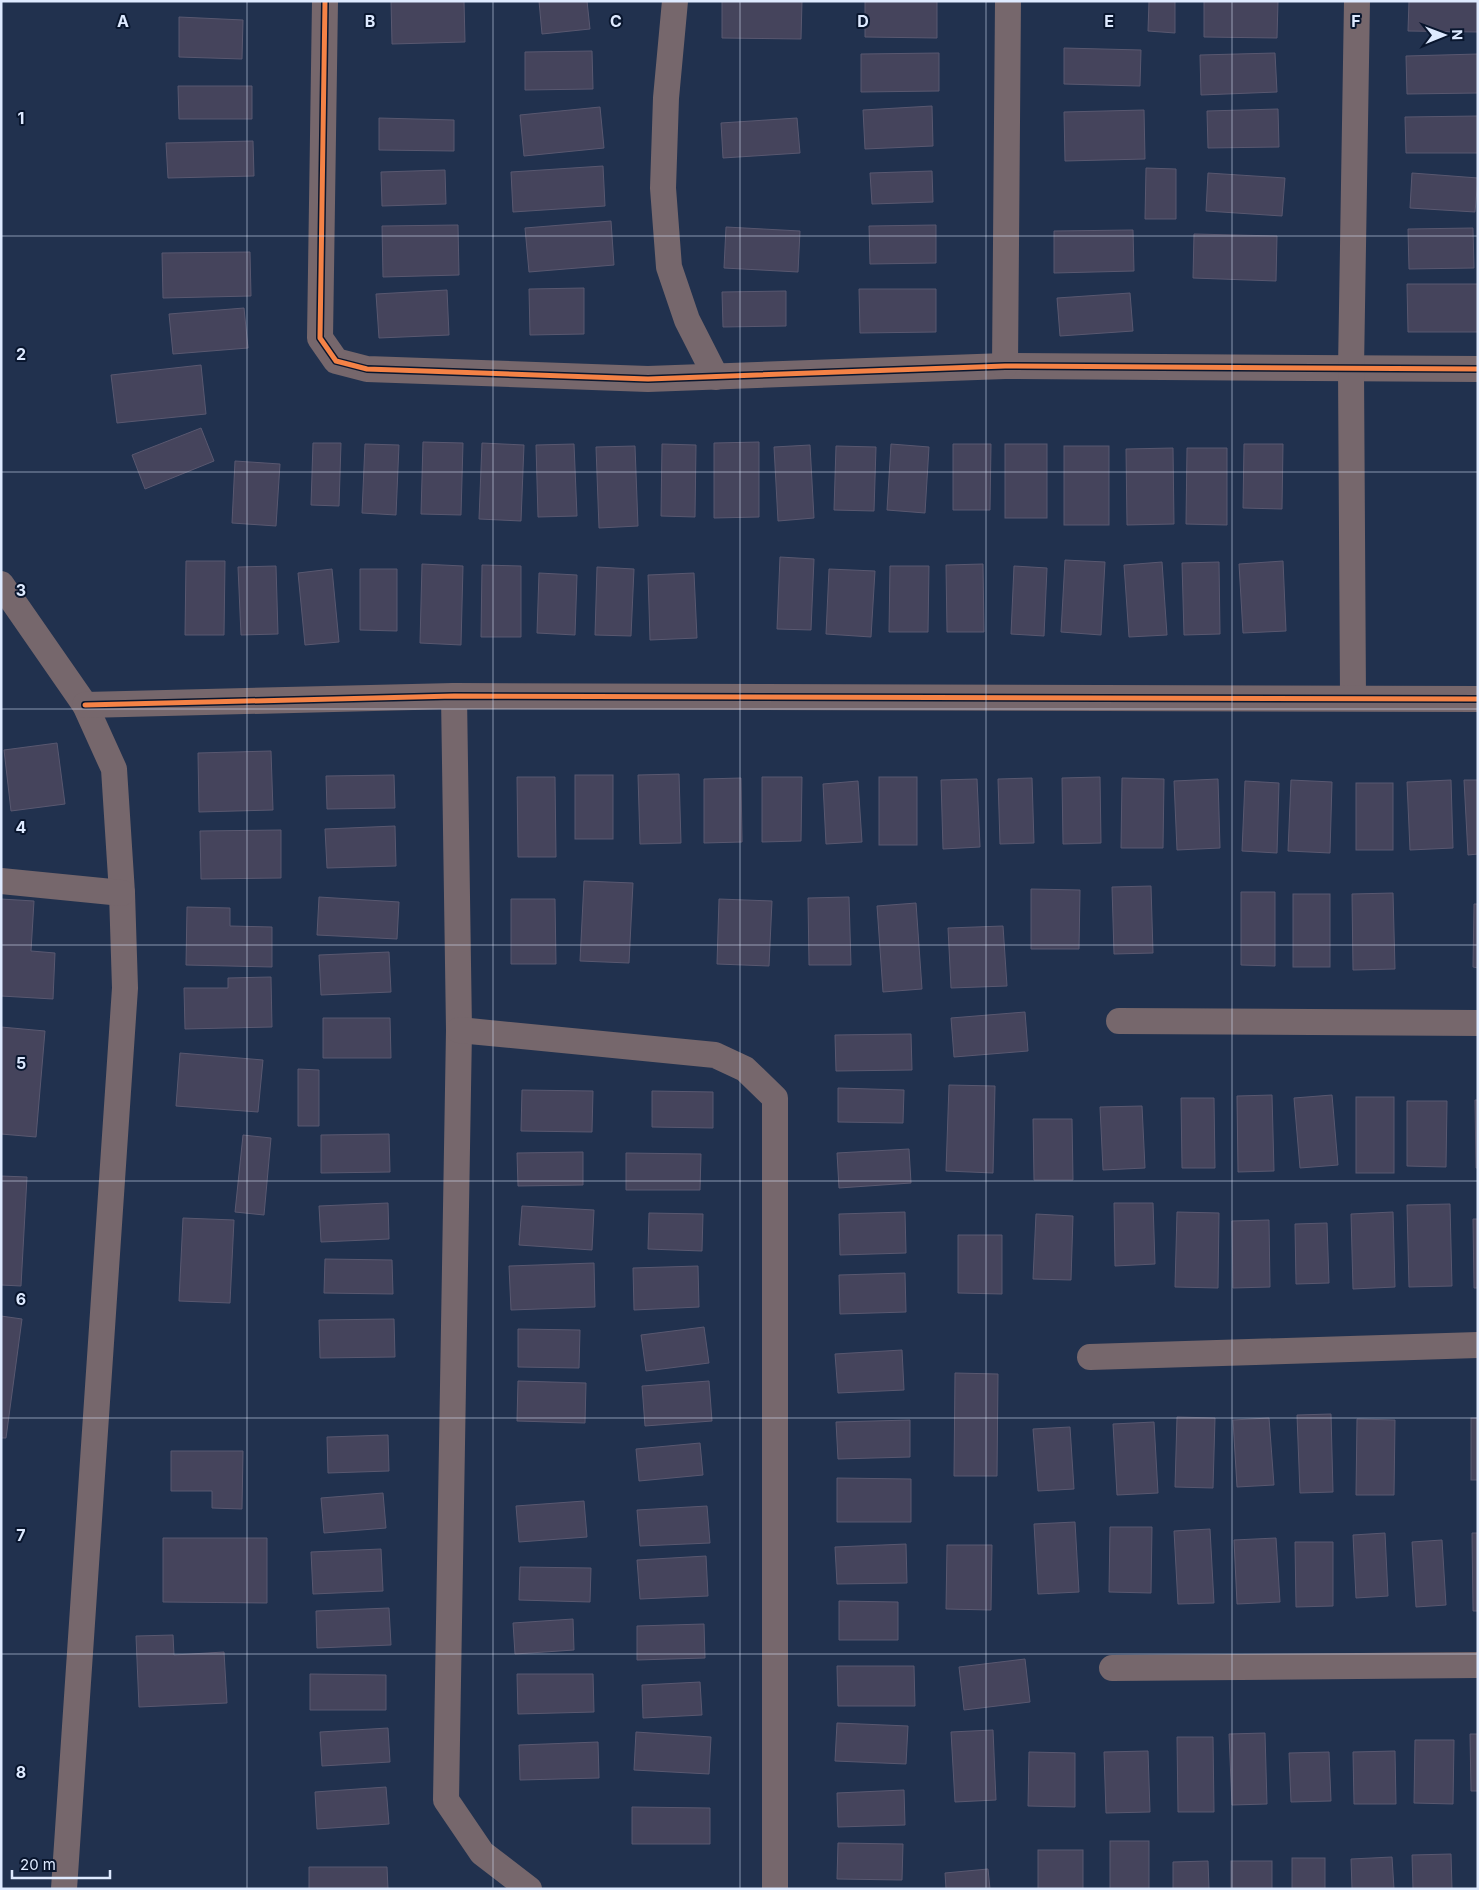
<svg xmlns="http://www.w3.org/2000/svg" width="1479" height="1890" viewBox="0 0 1479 1890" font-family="Inter,sans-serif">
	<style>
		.building { fill: #45445c; stroke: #595870 }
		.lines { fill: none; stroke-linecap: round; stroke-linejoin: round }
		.street { stroke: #76676c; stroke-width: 26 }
		.cycleway-casing { stroke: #09162e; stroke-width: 8 }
		.cycleway { stroke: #f48246; stroke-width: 5 }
		.grid { fill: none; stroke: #deeaff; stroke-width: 1; stroke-opacity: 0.55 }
		.grid-label { font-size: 16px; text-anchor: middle; font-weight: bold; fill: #deeaff; stroke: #09162e; stroke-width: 4; stroke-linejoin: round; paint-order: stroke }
	</style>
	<rect width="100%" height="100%" fill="#21314e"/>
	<g class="building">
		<path d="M391 1H464L465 42 392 44Z"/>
		<path d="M539 1H587L590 29 542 34Z"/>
		<path d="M722 1H802L801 39 722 38Z"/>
		<path d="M865 1H937V38L865 37Z"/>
		<path d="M1149 1H1175V33L1148 31Z"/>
		<path d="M1204 1H1278L1277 38 1204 37Z"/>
		<path d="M1409 1H1478V32L1408 31Z"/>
		<path d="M179 17 243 20 242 59 179 57Z"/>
		<path d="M1064 48 1141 50 1140 86 1064 84Z"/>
		<path d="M592 51 593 89 525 90V52Z"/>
		<path d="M939 53V91L861 92V54Z"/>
		<path d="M1275 53 1277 92 1201 95 1200 55Z"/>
		<path d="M1478 54V93L1407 94 1406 56Z"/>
		<path d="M178 86H252V119H179Z"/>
		<path d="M932 106 933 146 865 149 863 110Z"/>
		<path d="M600 107 604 148 524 156 520 115Z"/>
		<path d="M1278 109 1279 147 1208 148 1207 111Z"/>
		<path d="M1144 110 1145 159 1065 161 1064 112Z"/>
		<path d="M1478 116V153H1406L1405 117Z"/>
		<path d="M379 118 454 120V151L379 150Z"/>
		<path d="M797 118 800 153 723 158 721 123Z"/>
		<path d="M253 141 254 176 168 178 166 143Z"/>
		<path d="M603 166 605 206 513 212 511 172Z"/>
		<path d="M1146 168 1176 169V219H1145Z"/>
		<path d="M445 170 446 204 382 206 381 172Z"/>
		<path d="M932 171 933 202 872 204 870 173Z"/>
		<path d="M1208 173 1285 178 1282 216 1206 211Z"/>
		<path d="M1412 173 1478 178 1475 212 1410 208Z"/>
		<path d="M611 221 614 265 529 272 525 228Z"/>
		<path d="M458 225 459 275 383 277 382 226Z"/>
		<path d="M936 225V263L870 264 869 226Z"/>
		<path d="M726 227 800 231 798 272 724 268Z"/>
		<path d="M1473 228 1474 268 1409 269 1408 229Z"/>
		<path d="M1133 230 1134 271 1054 273V231Z"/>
		<path d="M1194 234 1277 236 1276 281 1193 278Z"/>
		<path d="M250 252 251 296 163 298 162 253Z"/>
		<path d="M1407 284H1478V332H1408Z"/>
		<path d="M584 288V334L530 335 529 289Z"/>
		<path d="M859 289H936V332L860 333Z"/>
		<path d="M447 290 449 335 379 338 376 294Z"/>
		<path d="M786 291V326L723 327 722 292Z"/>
		<path d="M1130 293 1133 331 1060 336 1057 298Z"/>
		<path d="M244 308 248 348 173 354 169 314Z"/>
		<path d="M201 365 206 414 117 423 111 375Z"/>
		<path d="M201 428 214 461 145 489 132 455Z"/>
		<path d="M423 442 463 443 461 515 421 514Z"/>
		<path d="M759 442V517L714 518V443Z"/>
		<path d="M313 443H341L339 506 311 505Z"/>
		<path d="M482 443 524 445 521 521 479 519Z"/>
		<path d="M365 444 399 445 396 515 362 513Z"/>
		<path d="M574 444 577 516 538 517 536 445Z"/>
		<path d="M662 444 696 445 695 517 661 516Z"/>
		<path d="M891 444 929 447 925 513 887 510Z"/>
		<path d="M953 444H991L990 510H953Z"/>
		<rect x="1005" y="444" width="42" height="74"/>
		<path d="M1244 444H1283L1282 509 1243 508Z"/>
		<path d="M810 445 814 518 778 521 774 447Z"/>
		<path d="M635 446 638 526 599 528 596 447Z"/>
		<path d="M836 446 876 447 874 511 834 510Z"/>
		<rect x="1064" y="446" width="45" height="79"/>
		<path d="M1173 448 1174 524 1127 525 1126 449Z"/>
		<path d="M1187 448H1227V525L1186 524Z"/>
		<path d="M235 461 280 464 276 526 232 523Z"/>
		<path d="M780 557 814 559 811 630 777 629Z"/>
		<path d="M1065 560 1105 562 1101 635 1061 632Z"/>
		<path d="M186 561H225L224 635H185Z"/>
		<path d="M1283 561 1286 631 1243 633 1239 564Z"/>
		<path d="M1162 562 1167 635 1129 637 1124 565Z"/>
		<path d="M1219 562 1220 634 1184 635 1182 563Z"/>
		<path d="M422 564 463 566 461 645 420 643Z"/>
		<path d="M983 564 984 632H947L946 565Z"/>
		<path d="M482 565 521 566V637H481Z"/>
		<path d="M276 566 278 634 241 635 238 567Z"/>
		<path d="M890 566H929L928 632H889Z"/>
		<path d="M1014 566 1047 568 1044 636 1011 634Z"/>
		<path d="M597 567 634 569 631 636 595 635Z"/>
		<path d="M332 569 339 642 305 645 298 573Z"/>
		<path d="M360 569H397V631L360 630Z"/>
		<path d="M829 569 875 571 871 637 826 634Z"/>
		<path d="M539 573 577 575 575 635 537 633Z"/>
		<path d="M694 573 697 638 650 640 648 575Z"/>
		<path d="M57 743 65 804 11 811 4 750Z"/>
		<path d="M271 751 273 810 199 812 198 753Z"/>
		<path d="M679 774 681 843 640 844 638 775Z"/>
		<path d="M394 775 395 808 327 809 326 776Z"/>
		<rect x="575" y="775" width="38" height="64"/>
		<path d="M517 777H555L556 857H518Z"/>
		<path d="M762 777H802L801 841 762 842Z"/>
		<rect x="879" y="777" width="38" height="68"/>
		<path d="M1100 777 1101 843 1063 844 1062 778Z"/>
		<path d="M741 778 742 842 704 843V779Z"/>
		<path d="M1032 778 1034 843 1000 844 998 779Z"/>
		<path d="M1122 778 1164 779 1163 848H1121Z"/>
		<path d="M977 779 980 847 943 849 941 780Z"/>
		<path d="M1218 779 1220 848 1177 850 1174 781Z"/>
		<path d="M1291 780 1332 782 1330 853 1288 851Z"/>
		<path d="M1451 780 1453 848 1410 850 1407 782Z"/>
		<path d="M1464 780H1478V854L1468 855Z"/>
		<path d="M858 781 862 842 826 844 823 784Z"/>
		<path d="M1245 781 1279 783 1277 853 1242 851Z"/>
		<rect x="1356" y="783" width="37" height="67"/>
		<path d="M395 826 396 866 327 868 325 829Z"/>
		<path d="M281 830V878L201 879 200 831Z"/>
		<path d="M584 881 633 883 629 963 580 961Z"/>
		<path d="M1151 886 1153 953 1114 954 1112 887Z"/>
		<path d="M1031 889 1080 890 1079 949H1031Z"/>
		<path d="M1241 892H1275V966L1241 965Z"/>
		<path d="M1393 893 1395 969 1353 970 1352 894Z"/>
		<rect x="1293" y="894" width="37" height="73"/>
		<path d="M319 897 399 902 397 939 317 935Z"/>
		<path d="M849 897 851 965H809L808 898Z"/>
		<path d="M1 899 34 901 31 951 55 953 53 999 1 996Z"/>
		<path d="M511 899H555L556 964H511Z"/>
		<path d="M719 899 772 901 769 966 717 964Z"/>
		<path d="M916 903 922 989 883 992 877 906Z"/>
		<path d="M1474 904H1478V968L1473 967Z"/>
		<path d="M187 907 230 908V926L272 927V967L186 965Z"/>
		<path d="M1003 926 1007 986 951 988 948 928Z"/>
		<path d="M389 952 391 992 321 995 319 955Z"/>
		<path d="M271 977 272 1027 185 1029 184 988H228V978Z"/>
		<path d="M1025 1012 1028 1051 954 1057 951 1018Z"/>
		<path d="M323 1018H390L391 1058H323Z"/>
		<path d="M1 1027 45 1031 36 1137 1 1134Z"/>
		<path d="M911 1034 912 1070 836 1071 835 1035Z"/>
		<path d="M180 1053 263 1060 258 1112 176 1106Z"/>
		<path d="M298 1069 319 1070V1126H298Z"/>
		<path d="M949 1085 995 1086 993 1173 946 1171Z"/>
		<path d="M838 1088 904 1090 903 1123 838 1122Z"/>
		<path d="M522 1090 593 1091 592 1132 521 1131Z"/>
		<path d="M652 1091 713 1092V1128L652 1127Z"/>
		<path d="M1272 1095 1274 1171 1238 1172 1237 1096Z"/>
		<path d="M1332 1095 1338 1165 1300 1168 1294 1098Z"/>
		<rect x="1356" y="1097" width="38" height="76"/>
		<path d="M1181 1098H1214L1215 1168H1182Z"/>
		<path d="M1475 1100H1478V1168H1476Z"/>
		<path d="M1407 1101H1447L1446 1167 1407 1166Z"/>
		<path d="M1142 1106 1145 1168 1103 1170 1100 1107Z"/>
		<path d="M1033 1119H1072L1073 1180H1034Z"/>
		<path d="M389 1134 390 1172 321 1173V1135Z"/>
		<path d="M243 1135 271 1138 264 1215 235 1212Z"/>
		<path d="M909 1149 911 1183 839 1188 837 1153Z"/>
		<path d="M583 1152V1185L518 1186 517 1153Z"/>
		<path d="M626 1153 701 1154 700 1190H626Z"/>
		<path d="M1 1176 27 1177 21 1286 1 1285Z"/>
		<path d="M388 1203 389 1239 321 1242 319 1206Z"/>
		<path d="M1114 1203H1153L1155 1264 1115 1266Z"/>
		<path d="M1450 1204 1452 1286 1409 1287 1407 1205Z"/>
		<path d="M522 1206 594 1210 592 1250 519 1245Z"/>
		<path d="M905 1212 906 1253 840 1255 839 1214Z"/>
		<path d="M1177 1212 1219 1213 1218 1288 1175 1287Z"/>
		<path d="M1393 1212 1395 1287 1353 1289 1351 1214Z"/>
		<path d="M649 1213 703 1214 702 1251 648 1249Z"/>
		<path d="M1036 1214 1073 1216 1071 1280 1033 1279Z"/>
		<path d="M183 1218 234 1220 230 1303 179 1301Z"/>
		<path d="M1473 1219H1478V1288H1474Z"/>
		<path d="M1269 1220 1270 1287 1233 1288 1232 1221Z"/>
		<path d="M1327 1223 1329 1283 1296 1284 1295 1224Z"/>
		<path d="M958 1235H1002V1294L958 1293Z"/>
		<path d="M325 1259 392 1260 393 1294 324 1293Z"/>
		<path d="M594 1263 595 1307 511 1310 509 1266Z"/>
		<path d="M698 1266 699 1307 634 1310 633 1268Z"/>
		<path d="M905 1273 906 1312 840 1314 839 1275Z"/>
		<path d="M1 1316 22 1319 6 1438H1Z"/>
		<path d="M394 1319 395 1357 320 1358 319 1320Z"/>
		<path d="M704 1327 709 1363 646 1371 641 1335Z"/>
		<path d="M518 1329 580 1330 579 1368 518 1367Z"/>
		<path d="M902 1350 904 1390 838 1393 835 1354Z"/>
		<path d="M955 1373 998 1374 997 1476H954Z"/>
		<path d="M518 1381 586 1383 585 1423 517 1421Z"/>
		<path d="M709 1381 712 1421 645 1426 642 1386Z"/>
		<path d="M1331 1414 1333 1492 1300 1493 1297 1415Z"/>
		<path d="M1177 1417 1215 1418 1213 1488 1175 1487Z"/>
		<path d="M1269 1418 1274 1485 1237 1487 1233 1420Z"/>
		<rect x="1471" y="1418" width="7" height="62"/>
		<path d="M1357 1419 1395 1420 1394 1495H1356Z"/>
		<path d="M910 1420V1457L838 1459 836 1422Z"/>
		<path d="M1154 1422 1158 1493 1117 1495 1113 1424Z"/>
		<path d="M1070 1427 1074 1489 1038 1491 1033 1429Z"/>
		<path d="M388 1435 389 1471 328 1473 327 1437Z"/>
		<path d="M700 1443 703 1475 639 1481 636 1449Z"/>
		<path d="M171 1451H243L242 1509 212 1508V1491H171Z"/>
		<path d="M837 1478 911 1479V1522H837Z"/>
		<path d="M383 1493 386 1528 324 1533 321 1498Z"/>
		<path d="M584 1501 587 1537 519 1542 516 1506Z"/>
		<path d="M707 1506 710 1543 640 1546 637 1510Z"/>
		<path d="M1075 1522 1079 1592 1038 1594 1034 1524Z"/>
		<path d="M1110 1527H1152L1151 1593 1109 1592Z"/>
		<path d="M1210 1529 1214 1603 1178 1604 1174 1531Z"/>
		<path d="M1385 1533 1388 1596 1356 1598 1353 1535Z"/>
		<path d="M1472 1533H1478V1611H1473Z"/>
		<path d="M163 1538H267V1603L163 1602Z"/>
		<path d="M1276 1538 1280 1602 1237 1604 1234 1540Z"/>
		<path d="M1442 1540 1446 1605 1416 1607 1412 1542Z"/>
		<path d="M1295 1542H1333V1606L1296 1607Z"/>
		<path d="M906 1544 907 1583 837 1584 835 1547Z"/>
		<path d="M947 1545H992L991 1610 946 1609Z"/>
		<path d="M381 1549 383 1591 313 1594 311 1552Z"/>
		<path d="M706 1556 708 1596 640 1599 637 1560Z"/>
		<path d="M520 1567 591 1568 590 1602 519 1600Z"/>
		<path d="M839 1601 898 1602V1640H839Z"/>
		<path d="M389 1608 391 1645 317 1648 316 1611Z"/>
		<path d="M573 1619 574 1650 515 1654 513 1623Z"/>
		<path d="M704 1624 705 1658 637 1660V1626Z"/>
		<path d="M173 1635 174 1655 224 1652 227 1703 139 1707 136 1636Z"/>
		<path d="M1025 1659 1030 1702 964 1710 959 1667Z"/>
		<path d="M837 1666H914L915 1706H838Z"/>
		<path d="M310 1674 386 1675V1710H310Z"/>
		<path d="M517 1674H593L594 1712 518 1714Z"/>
		<path d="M700 1682 702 1715 643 1718 642 1685Z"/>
		<path d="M837 1723 908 1726 906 1764 835 1761Z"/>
		<path d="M388 1728 390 1762 322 1766 320 1732Z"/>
		<path d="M993 1730 996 1800 955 1802 951 1732Z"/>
		<path d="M636 1732 711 1737 709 1774 634 1770Z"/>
		<path d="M1265 1733 1267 1804 1232 1805 1229 1734Z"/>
		<path d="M1470 1734H1478V1791H1471Z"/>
		<path d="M1177 1737H1213L1214 1812H1178Z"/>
		<path d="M1415 1740H1454L1453 1804 1414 1803Z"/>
		<path d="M598 1742 599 1778 520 1780 519 1745Z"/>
		<path d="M1148 1751 1150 1812 1106 1813 1104 1752Z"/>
		<path d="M1395 1751 1396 1804H1354L1353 1752Z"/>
		<path d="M1029 1752 1075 1753V1807L1028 1806Z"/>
		<path d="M1329 1752 1331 1801 1291 1802 1289 1753Z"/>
		<path d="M386 1787 389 1824 317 1829 315 1792Z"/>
		<path d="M904 1790 905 1825 838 1827 837 1793Z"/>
		<path d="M632 1807 710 1808V1844H632Z"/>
		<rect x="1110" y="1841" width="39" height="48"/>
		<path d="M838 1843 903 1844 902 1880 837 1879Z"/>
		<rect x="1038" y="1850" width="45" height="39"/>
		<path d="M1451 1854 1452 1889H1413L1412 1855Z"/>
		<path d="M1392 1857 1394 1889H1352L1351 1859Z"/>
		<rect x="1292" y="1858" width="33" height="31"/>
		<path d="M1208 1861 1209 1889H1173V1862Z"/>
		<rect x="1231" y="1861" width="41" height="28"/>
		<path d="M309 1867H387L388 1889H309Z"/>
		<path d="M988 1869 990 1889H946L945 1873Z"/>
	</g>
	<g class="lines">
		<g class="street">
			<path d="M325 1 320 338 336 361 367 369 648 379 1005 366 1478 369"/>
			<path d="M675 1 666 98 663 188 669 267 687 320 716 377"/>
			<path d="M1005 366 1008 1"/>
			<path d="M1 584 85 705 114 769 122 893 125 988 64 1889"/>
			<path d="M454 696 459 1030 446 1800 482 1853 529 1889"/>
			<path d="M1353 697 1351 369 1357 1"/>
			<path d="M85 705 454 696 1478 699"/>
			<path d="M1 881 122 893"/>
			<path d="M1119 1021 1478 1023"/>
			<path d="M459 1030 715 1055 745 1069 775 1098V1889"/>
			<path d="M1090 1357 1478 1345"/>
			<path d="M1112 1668 1478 1665"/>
		</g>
		<g class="cycleway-casing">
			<g id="cycleway">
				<path d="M325 1 320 338 336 361 367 369 648 379 1005 366 1478 369"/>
				<path d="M85 705 454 696 1478 699"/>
			</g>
		</g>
		<use href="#cycleway" class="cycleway"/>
	</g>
	<path class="grid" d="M247 1V1889M493 1V1889M740 1V1889M986 1V1889M1232 1V1889M1 236H1478M1 472H1478M1 709H1478M1 945H1478M1 1181H1478M1 1418H1478M1 1654H1478"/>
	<g class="grid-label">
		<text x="123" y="27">A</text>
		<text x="370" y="27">B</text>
		<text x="616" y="27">C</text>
		<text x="863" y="27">D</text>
		<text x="1109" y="27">E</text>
		<text x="1356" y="27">F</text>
		<text x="21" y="124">1</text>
		<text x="21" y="360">2</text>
		<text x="21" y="596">3</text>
		<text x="21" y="833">4</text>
		<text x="21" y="1069">5</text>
		<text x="21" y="1305">6</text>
		<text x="21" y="1541">7</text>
		<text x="21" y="1778">8</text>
	</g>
	<rect width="1479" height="1890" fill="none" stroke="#deeaff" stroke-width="5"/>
	<g transform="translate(1444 35) rotate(89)" stroke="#09162e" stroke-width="4" paint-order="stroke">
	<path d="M0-4L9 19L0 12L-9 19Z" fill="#deeaff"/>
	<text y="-8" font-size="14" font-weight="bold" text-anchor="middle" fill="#deeaff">N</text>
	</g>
	<path d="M12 1870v8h98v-8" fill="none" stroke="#deeaff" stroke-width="2.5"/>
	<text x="20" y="1870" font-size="15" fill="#deeaff" stroke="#09162e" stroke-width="4" paint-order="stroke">20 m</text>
</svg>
